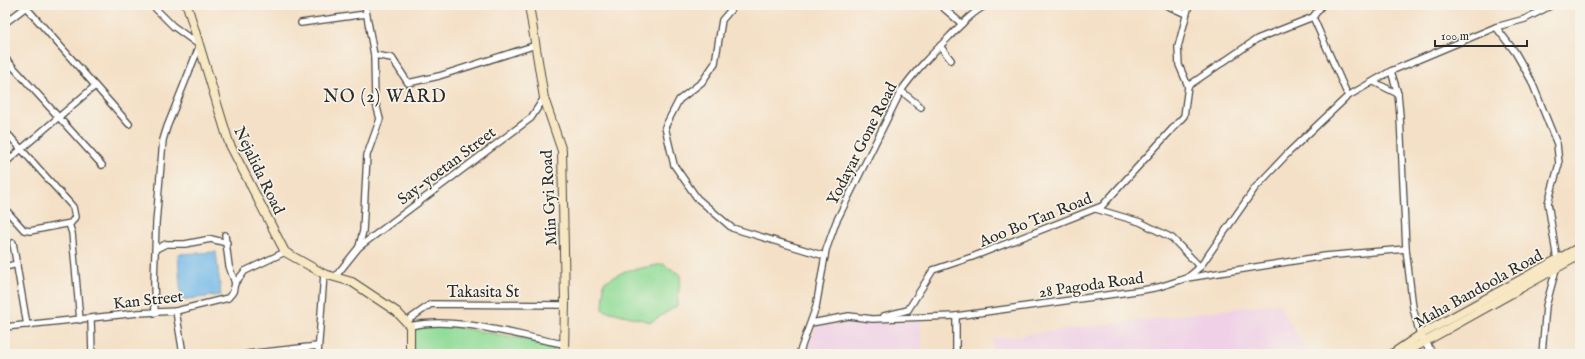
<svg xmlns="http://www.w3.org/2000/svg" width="1585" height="359" viewBox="0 0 1585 359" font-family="'IM FELL English',serif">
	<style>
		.built { fill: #efd0e6 }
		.green { fill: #91dc98; stroke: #5e8462 }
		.water { fill: #72b9e9; stroke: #4e728a }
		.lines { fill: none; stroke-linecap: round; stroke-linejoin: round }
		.minor-casing { stroke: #494642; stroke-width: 8 }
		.tertiary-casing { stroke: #494642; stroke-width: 9 }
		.secondary-casing { stroke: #494642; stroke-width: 10 }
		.minor { stroke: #fff; stroke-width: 5.5 }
		.tertiary { stroke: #fff; stroke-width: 7 }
		.secondary { stroke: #f7e8c3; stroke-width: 8 }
		.labels { text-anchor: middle; stroke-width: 3.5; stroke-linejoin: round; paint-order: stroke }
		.street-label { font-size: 16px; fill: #2b2b2b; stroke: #f7f3e8 }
		.quarter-label { font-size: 18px; letter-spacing: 1px; fill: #2b2b2b; stroke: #f7f3e8 }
	</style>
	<rect width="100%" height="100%" fill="#f7f3e8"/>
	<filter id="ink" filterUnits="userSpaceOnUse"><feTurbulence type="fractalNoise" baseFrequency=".025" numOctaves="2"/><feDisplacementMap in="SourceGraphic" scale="8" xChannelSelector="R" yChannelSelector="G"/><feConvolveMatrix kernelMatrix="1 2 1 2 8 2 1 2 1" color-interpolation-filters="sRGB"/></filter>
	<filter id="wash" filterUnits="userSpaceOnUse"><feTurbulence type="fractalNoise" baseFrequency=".012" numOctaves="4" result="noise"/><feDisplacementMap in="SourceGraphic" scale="16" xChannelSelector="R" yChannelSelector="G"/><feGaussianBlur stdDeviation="0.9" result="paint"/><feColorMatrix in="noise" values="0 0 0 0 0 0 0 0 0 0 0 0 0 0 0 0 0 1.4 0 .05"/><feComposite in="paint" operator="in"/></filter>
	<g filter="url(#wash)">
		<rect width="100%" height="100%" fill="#f4e0c6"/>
		<g class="built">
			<path d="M1277 303 1310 354H992V339Z"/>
			<path d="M921 321 922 354H804L817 326Z"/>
		</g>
		<g class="green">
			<path d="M663 264 681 275 677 306 651 322 603 310 604 282 625 271Z"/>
			<path d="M420 321 554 344V354H414L412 328Z"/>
		</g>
		<path class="water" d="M216 252 221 295 181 300 178 254Z"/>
	</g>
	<g filter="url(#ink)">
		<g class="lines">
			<g class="minor-casing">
				<g id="minor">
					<path d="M24 5 129 124"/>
					<path d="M152 5 173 26 199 45"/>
					<path d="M735 5 722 20 715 63 702 82 679 100 665 127 674 165 697 198 732 228 825 256"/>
					<path d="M940 5 962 24"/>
					<path d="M1166 5 1186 14"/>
					<path d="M1313 17 1348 96"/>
					<path d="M5 23 26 7"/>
					<path d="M301 23 366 14"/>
					<path d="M1496 27 1515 52 1531 80 1557 144 1559 164 1548 203 1557 260 1556 269 1546 306 1542 354"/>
					<path d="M940 46 951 60"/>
					<path d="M374 55 392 58 408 83 439 76 536 45"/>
					<path d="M5 58 102 165"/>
					<path d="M1391 71 1398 94 1400 116 1406 249 1413 308 1420 335"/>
					<path d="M1374 82 1398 94"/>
					<path d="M1188 86 1257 39 1313 17 1322 5"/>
					<path d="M901 91 921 107"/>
					<path d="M5 131 73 207 75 217 71 223 30 231 24 230 5 209"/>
					<path d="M5 163 95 86"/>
					<path d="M1096 209 1140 222 1172 238 1200 267"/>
					<path d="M69 224 72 233 80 320"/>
					<path d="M13 243 27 325"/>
					<path d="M359 247 531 118 544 98"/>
					<path d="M156 249 166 244H185L211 239 227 243"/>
					<path d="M5 267 17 264"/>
					<path d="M335 277 359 247 363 231 367 155 380 119 375 100 374 55 365 5"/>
					<path d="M1187 278 1200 267 1255 188 1289 152 1348 96 1391 71 1496 27 1525 19 1552 5"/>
					<path d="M235 283 245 271 285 252"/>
					<path d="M176 311 183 354"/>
					<path d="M155 313 154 283 156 223 163 140 167 127 199 47"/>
					<path d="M884 316 908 310 933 270 972 257 1102 206 1184 116 1188 86 1179 65 1178 47 1189 5"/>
					<path d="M956 316V354"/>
					<path d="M91 319 92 354"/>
					<path d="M407 321 431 304 565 305"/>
					<path d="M811 323 849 316 872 319 956 316 1143 290 1159 287 1187 278 1325 256 1406 249"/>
					<path d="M410 326C456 315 517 336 564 344"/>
					<path d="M5 327 138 313 176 311 228 298 233 292 235 283 229 266 225 235"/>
					<path d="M247 354 318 346"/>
					<path d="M318 354 324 274"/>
					<path d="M799 354 816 307 826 250 836 222 901 91C915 71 931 55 949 37 960 26 972 12 987 5"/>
				</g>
			</g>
			<g class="tertiary-casing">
				<path id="tertiary" d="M1422 338 1433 354"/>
			</g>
			<g class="secondary-casing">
				<g id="secondary">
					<path d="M187 5 229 143 285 252 324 274 352 282 397 312 410 326V354"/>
					<path d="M529 5 544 98 562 151 565 301 564 354"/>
					<path d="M1392 354 1420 335 1580 247"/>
					<path d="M1403 354 1580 255"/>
				</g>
			</g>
			<use href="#minor" class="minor"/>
			<use href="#tertiary" class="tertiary"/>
			<use href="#secondary" class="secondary"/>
		</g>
	</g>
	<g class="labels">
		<g class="street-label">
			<text transform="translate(861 143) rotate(-63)" y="6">Yodayar Gone Road</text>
			<text transform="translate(446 165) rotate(-37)" y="6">Say-yoetan Street</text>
			<text transform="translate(260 170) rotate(64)" y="6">Nejalida Road</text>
			<text transform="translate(548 198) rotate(-93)" y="6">Min Gyi Road</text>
			<text transform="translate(1035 219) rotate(-22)" y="6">Aoo Bo Tan Road</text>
			<text transform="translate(1091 284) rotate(-8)" y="6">28 Pagoda Road</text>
			<text transform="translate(1478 288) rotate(-29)" y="6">Maha Bandoola Road</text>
			<text x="483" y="297">Takasita St</text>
			<text transform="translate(148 299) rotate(-6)" y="6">Kan Street</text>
		</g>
		<g class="quarter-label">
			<text x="385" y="102">NO (2) WARD</text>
		</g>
	</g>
	<rect width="1585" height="359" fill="none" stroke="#f7f3e8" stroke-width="20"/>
	<path d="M1435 40v6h92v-6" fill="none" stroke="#2b2b2b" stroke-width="2"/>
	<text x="1441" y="40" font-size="12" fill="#2b2b2b" stroke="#f7f3e8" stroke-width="3" paint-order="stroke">100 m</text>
</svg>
